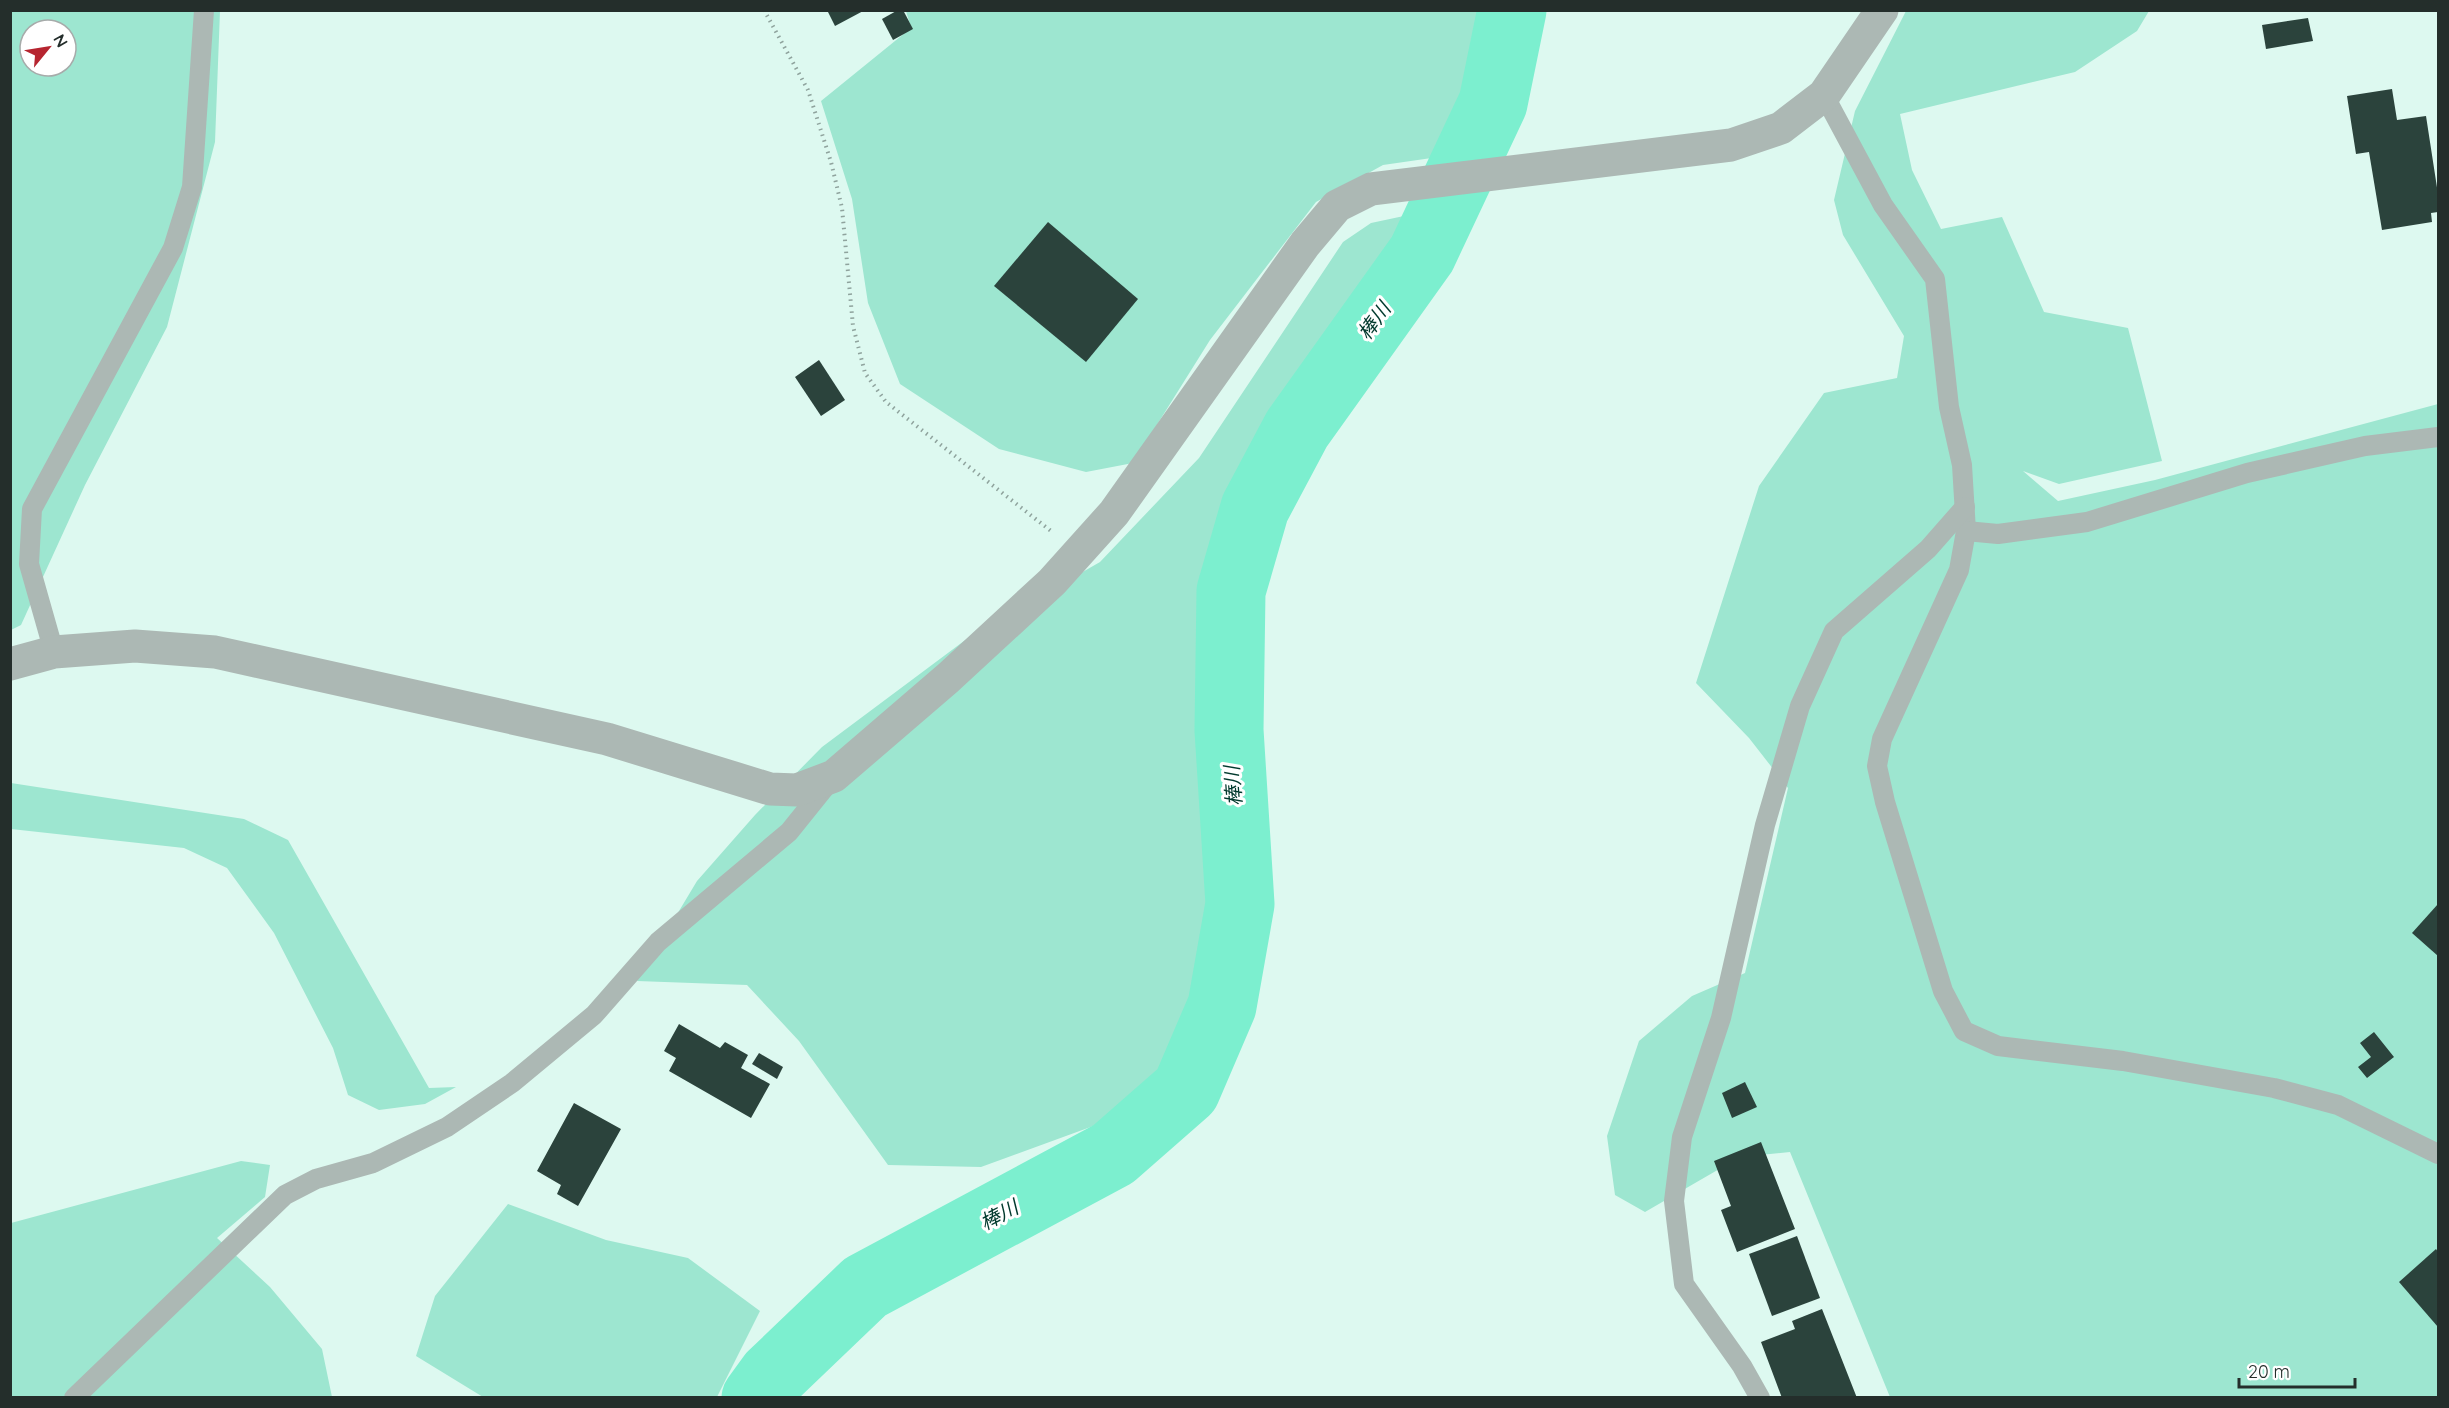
<svg xmlns="http://www.w3.org/2000/svg" width="2449" height="1408" viewBox="0 0 2449 1408" font-family="Quicksand,'Noto Sans JP',sans-serif">
	<style>
		.green { fill: #9de6d0; fill-rule: evenodd }
		.lines { fill: none; stroke-linecap: round; stroke-linejoin: round }
		.river { stroke: #7cefcf; stroke-width: 69 }
		.building { fill: #2b433c }
		.path { stroke: #8fa39d; stroke-width: 4; stroke-dasharray: 1.5 4.5; stroke-linecap: butt }
		.lane { stroke: #acb8b4; stroke-width: 20 }
		.street { stroke: #acb8b4; stroke-width: 33 }
		.labels { text-anchor: middle; stroke-width: 6; stroke-linejoin: round; paint-order: stroke }
		.water-label { font-size: 20px; font-style: italic; fill: #01392d; stroke: #fff }
	</style>
	<rect width="100%" height="100%" fill="#ddf9f0"/>
	<g class="green">
		<path d="M11 11H220L215 142 167 327 85 485 21 625 11 630ZM30 30H66V66H30Z"/>
		<path d="M906 11H1525L1511 108 1501 148 1383 165 1316 202 1210 340 1133 463 1086 472 999 449 900 384 868 303 852 199 821 101 911 28Z"/>
		<path d="M1906 11H2149L2137 31 2075 72 1900 114 1912 170 1941 229 2002 217 2044 312 2128 328 2162 461 2059 484 2023 471 2058 501 2155 480 2438 404V1397H1890L1790 1152 1740 1157 1645 1212 1615 1195 1607 1136 1639 1041 1692 996 1745 973 1788 788 1749 738 1696 683 1759 486 1824 393 1897 378 1904 336 1843 235 1834 200 1855 111Z"/>
		<path d="M1418 213 1426 220 1408 254 1298 406 1251 486 1220 576 1212 682 1222 897 1211 976 1181 1063 1107 1121 981 1167 888 1165 799 1041 747 985 637 981 697 881 755 815 822 747 968 638 1100 562 1199 458 1343 242 1371 223Z"/>
		<path d="M11 783 244 819 288 840 429 1088 456 1087 425 1104 379 1110 348 1095 333 1048 274 933 227 868 184 848 11 829Z"/>
		<path d="M241 1161 270 1165 265 1197 217 1238 270 1287 322 1349 332 1397 11 1398V1223Z"/>
		<path d="M508 1204 606 1240 688 1258 760 1311 717 1397H483L416 1356 435 1296Z"/>
	</g>
	<g class="lines">
		<path class="river" d="M756 1398 772 1376 865 1287 1113 1154 1186 1090 1222 1006 1240 904 1229 730 1231 591 1255 508 1297 429 1422 254 1493 103 1512 10"/>
	</g>
	<g class="building">
		<path d="M827 10H865L835 26Z"/>
		<path d="M898 10H903L913 29 893 40 882 19Z"/>
		<path d="M2308 18 2313 41 2266 49 2262 25Z"/>
		<path d="M2392 89 2397 120 2426 116 2438 194V212L2431 213 2432 222 2382 230 2369 152 2356 154 2347 96Z"/>
		<path d="M1048 222 1138 299 1086 362 994 286Z"/>
		<path d="M819 360 845 400 821 416 795 377Z"/>
		<path d="M2438 904V956L2412 933Z"/>
		<path d="M679 1024 720 1048 725 1042 748 1055 741 1068 770 1084 751 1118 669 1071 676 1058 664 1051Z"/>
		<path d="M2374 1032 2394 1057 2367 1078 2358 1067 2371 1057 2360 1043Z"/>
		<path d="M759 1053 783 1067 777 1079 752 1064Z"/>
		<path d="M1745 1082 1757 1107 1732 1118 1722 1093Z"/>
		<path d="M574 1103 621 1129 578 1206 557 1194 561 1185 537 1171Z"/>
		<path d="M1761 1142 1795 1229 1737 1252 1721 1210 1731 1206 1714 1161Z"/>
		<path d="M1797 1236 1820 1298 1772 1316 1749 1254Z"/>
		<path d="M2436 1249 2438 1252V1327L2399 1282Z"/>
		<path d="M1822 1309 1857 1398H1782L1761 1342 1795 1329 1792 1321Z"/>
	</g>
	<g class="lines">
		<path class="path" d="M764 10 808 90 831 162 842 208 853 326 865 373 886 402 1051 531"/>
		<g class="lane">
			<path d="M1824 95 1883 205 1935 279 1949 407 1962 465 1966 531 1959 570 1882 739 1877 766 1885 802 1943 991 1964 1031 1998 1046 2123 1061 2274 1088 2338 1105 2438 1154"/>
			<path d="M1966 531 1998 534 2087 522 2247 473 2365 446 2438 437"/>
			<path d="M54 652 29 564 32 509 173 248 192 187 204 10"/>
			<path d="M74 1398 285 1195 316 1179 373 1163 447 1127 512 1083 594 1015 658 942 789 832 830 781"/>
			<path d="M1760 1398 1742 1366 1684 1284 1674 1201 1682 1137 1721 1018 1765 825 1800 706 1834 631 1928 549 1965 507"/>
		</g>
		<path class="street" d="M10 664 54 652 135 646 215 652 607 739 770 789 797 790 834 776 948 678 1052 582 1114 513 1305 244 1337 206 1371 189 1731 145 1781 128 1824 95 1882 10"/>
	</g>
	<g class="labels">
		<g class="water-label">
			<text transform="translate(1374 321) rotate(-54)" y="7">棒川</text>
			<text transform="translate(1233 786) rotate(-94)" y="7">棒川</text>
			<text transform="translate(999 1215) rotate(-28)" y="7">棒川</text>
		</g>
	</g>
	<rect width="2449" height="1408" fill="none" stroke="#242e2b" stroke-width="24"/>
	<g transform="translate(48 48) rotate(60)"><circle r="28" fill="#ffffff" stroke="#a7abaa" stroke-width="1.5"/>
	<path d="M0-4.5L10 22L0 15L-10 22Z" fill="#b62530"/>
	<text y="-9" font-size="16" font-weight="bold" text-anchor="middle" fill="#242e2b">N</text>
	</g>
	<path d="M2239 1378v9h116v-9" fill="none" stroke="#242e2b" stroke-width="3"/>
	<text x="2248" y="1378" font-size="18" fill="#242e2b" stroke="#ffffff" stroke-width="4.5" paint-order="stroke">20 m</text>
</svg>
